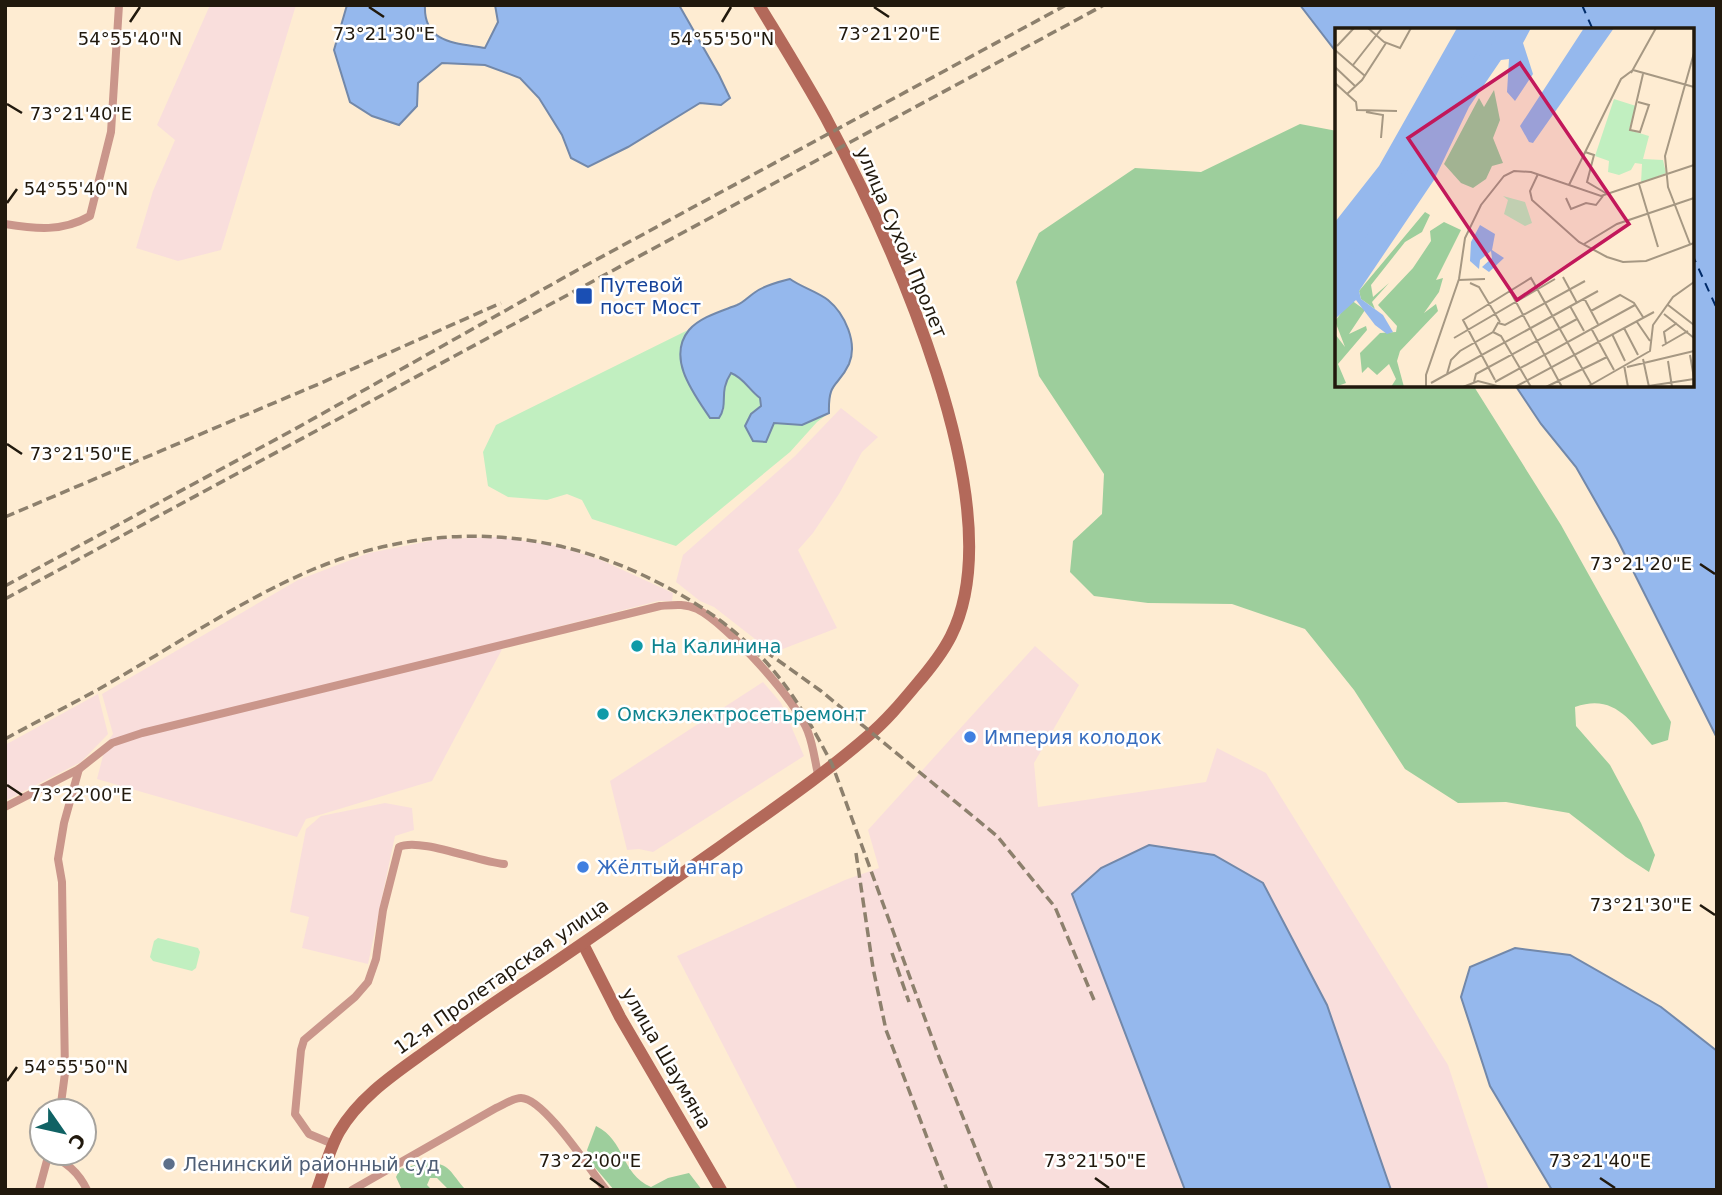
<svg xmlns="http://www.w3.org/2000/svg" width="1722" height="1195" viewBox="0 0 1722 1195" font-family="'DejaVu Sans',sans-serif">
	<style>
		.industrial { fill: #f9dedc }
		.green { fill: #c1efc0 }
		.forest { fill: #9dce9c }
		.water { fill: #95b8ed; stroke: #7288aa; stroke-width: 2 }
		.lines { fill: none; stroke-linecap: round; stroke-linejoin: round }
		.ferry { stroke: #012b68; stroke-width: 2; stroke-dasharray: 9 7; stroke-linecap: butt }
		.minor { stroke: #ca968b; stroke-width: 8 }
		.secondary { stroke: #b3695a; stroke-width: 12 }
		.rail { stroke: #8d806d; stroke-width: 3.5; stroke-dasharray: 10 5; stroke-linecap: butt }
		.ticks { fill: none; stroke: #21190d; stroke-width: 2.5 }
		.transit-dot { fill: #1a4fb4; stroke: #fff; stroke-width: 2.5 }
		.culture-dot { fill: #0f9aa8; stroke: #fff; stroke-width: 2.5 }
		.shop-dot { fill: #3f7fe0; stroke: #fff; stroke-width: 2.5 }
		.service-dot { fill: #5c6f8a; stroke: #fff; stroke-width: 2.5 }
		.labels { text-anchor: middle; stroke-width: 5; stroke-linejoin: round; paint-order: stroke }
		.street-label { font-size: 19px; fill: #21190d; stroke: #fff }
		.transit-label { font-size: 19px; fill: #164399; stroke: #fff; text-anchor: start }
		.culture-label { font-size: 19px; fill: #0d838f; stroke: #fff; text-anchor: start }
		.shop-label { font-size: 19px; fill: #366cbe; stroke: #fff; text-anchor: start }
		.service-label { font-size: 19px; fill: #4e5e75; stroke: #fff; text-anchor: start }
		.inset-river { fill: none; stroke: #95b8ed; stroke-width: 3.5 }
		.inset-road { fill: none; stroke: #a69883; stroke-width: 2 }
		.view { fill: #c2185b; fill-opacity: 0.15; stroke: #c2185b; stroke-width: 3.5 }
		.inset-edge { fill: none; stroke: #21190d; stroke-width: 3.5 }
		.ticks-label { font-size: 18px; text-anchor: middle; fill: #21190d; stroke: #fff; stroke-width: 5; stroke-linejoin: round; paint-order: stroke }
	</style>
	<rect width="100%" height="100%" fill="#feecd2"/>
	<g class="industrial">
		<path d="M210 5H296L221 250 178 261 136 248 153 191 175 140 157 125Z"/>
		<path d="M841 408 878 437 862 452 839 494 813 533 798 550 837 628 775 652 769 650 714 607 700 601 676 582 683 555 795 456Z"/>
		<path d="M499 537 558 546 601 560 673 593 672 601H658L507 640 432 781 306 819 297 837 97 779 106 744 113 734 102 694 298 580 369 553 440 539Z"/>
		<path d="M1035 646 1079 685 1034 763 1038 807 1206 782 1217 748 1266 773 1448 1065 1489 1190H1391L1327 1005 1263 883 1214 855 1073 894 1185 1190H798L677 956 845 880 879 868 868 830Z"/>
		<path d="M763 682 781 703 804 756 653 852 639 849 627 850 610 781Z"/>
		<path d="M98 694 108 734 81 762 5 801V745Z"/>
		<path d="M385 803 412 808 414 830 395 836 368 964 302 948 309 917 290 912 306 829 321 816Z"/>
	</g>
	<g class="green">
		<path d="M690 329 680 347 724 411 723 385 731 372C744 378 749 390 760 398L761 406 751 414 774 423 802 425 829 413 817 422 790 452 676 546 592 519 582 500 567 494 547 500 508 497 488 486 483 452 496 425Z"/>
		<path d="M158 938 198 948 200 952 196 968 192 971 153 961 150 957 154 941Z"/>
	</g>
	<g class="forest">
		<path d="M1300 124 1337 131V385H1473L1561 525 1671 722 1668 740 1652 745C1630 720 1613 693 1575 707L1576 726 1610 765 1641 823 1655 855 1649 872 1626 857 1569 813 1506 802 1458 803 1405 769 1354 690 1305 629 1232 604 1148 603 1094 596 1070 572 1073 541 1102 514 1104 474 1039 376 1016 282 1039 233 1135 168 1201 172Z"/>
		<path d="M596 1126C626 1141 620 1173 651 1187L668 1178 689 1173 702 1190H614L592 1164 587 1150Z"/>
		<path d="M426 1162C451 1163 450 1173 466 1190H449L437 1178H430L427 1185 432 1190H402L396 1177 400 1169Z"/>
	</g>
	<g class="water">
		<path d="M347 5H425C423 44 457 43 485 48L498 22 495 5H679L719 75 730 98 721 105 700 103 628 147 588 167 571 158 562 135 539 98 520 78 485 65 442 63 418 83 417 106 399 125 372 116 350 102 334 50Z"/>
		<path d="M1300 5H1717V738L1617 539 1576 467 1541 424 1515 385H1692V30H1337V53Z"/>
		<path d="M790 279C801 287 818 292 828 300 845 314 858 343 849 364 838 388 828 380 829 413L802 425 774 423 766 442 753 441 745 426 751 414 761 406 760 398C749 390 744 378 731 373 718 393 729 403 719 418H710C694 394 666 358 689 330 700 317 722 311 737 305 744 302 748 297 754 293 764 285 779 282 790 279Z"/>
		<path d="M1149 845 1214 855 1263 883 1327 1005 1391 1190H1185L1072 894 1101 868Z"/>
		<path d="M1515 948 1570 955 1661 1007 1717 1051V1190H1552L1490 1086 1461 997 1470 967Z"/>
	</g>
	<g class="lines">
		<g class="ferry">
			<path d="M1582 5 1593 30"/>
			<path d="M1692 254 1717 309"/>
		</g>
		<g class="minor">
			<path d="M5 224C36 229 62 232 90 216L111 132 119 5"/>
			<path d="M5 807 79 769 112 743 142 733 660 606C673 605 685 603 697 609 727 624 797 701 808 732 813 745 815 761 818 774"/>
			<path d="M60 1111 65 1073 62 882 58 859 64 823 79 769"/>
			<path d="M333 1144 309 1134 295 1114 301 1050 304 1040 355 997 368 982 376 959 383 910 399 847C419 837 478 862 504 864"/>
			<path d="M48 1155C66 1161 79 1173 87 1190"/>
			<path d="M39 1190 49 1153"/>
			<path d="M352 1190 496 1108C503 1105 513 1098 521 1098 544 1098 590 1170 606 1190"/>
		</g>
		<g class="secondary">
			<path d="M583 944 620 1017 721 1190"/>
			<path d="M317 1190C324 1171 329 1150 339 1132 360 1096 396 1073 429 1049 462 1025 496 1001 530 979 595 936 657 891 720 847 770 811 822 776 868 736 886 721 901 703 916 685 929 670 942 654 951 636 1016 507 889 236 826 118 805 80 782 43 759 5"/>
		</g>
		<g class="rail">
			<path d="M5 517 321 383 501 303"/>
			<path d="M5 586 295 429 581 268 1066 5"/>
			<path d="M5 599 1104 5"/>
			<path d="M765 651 821 691 997 836 1055 907 1094 1000"/>
			<path d="M5 739C36 722 68 706 99 689 168 650 234 604 307 572 422 522 543 524 655 581 701 604 740 631 773 670 797 698 815 732 832 764L939 1057 992 1190"/>
			<path d="M856 853 873 968 886 1030 947 1190"/>
			<path d="M892 953 909 1002"/>
		</g>
	</g>
	<path class="ticks" d="M369 7 384 17M874 7 889 17M130 22 140 7M722 22 731 7M7 104 22 113M7 203 17 189M7 444 22 454M1700 564 1715 574M7 785 22 795M1700 905 1715 915M7 1081 17 1067M590 1178 604 1188M1095 1178 1109 1188M1600 1178 1615 1188"/>
	<rect class="transit-dot" x="575" y="287" width="18" height="18" rx="3.5"/>
	<g class="culture-dot">
		<circle cx="637" cy="646" r="7"/>
		<circle cx="603" cy="714" r="7"/>
	</g>
	<g class="shop-dot">
		<circle cx="970" cy="737" r="7"/>
		<circle cx="583" cy="867" r="7"/>
	</g>
	<circle class="service-dot" cx="169" cy="1164" r="7"/>
	<g class="labels">
		<g class="street-label">
			<text transform="translate(902 242) rotate(67)" y="7">улица Сухой Пролет</text>
			<text transform="translate(501 976) rotate(-35)" y="7">12-я Пролетарская улица</text>
			<text transform="translate(667 1058) rotate(60)" y="7">улица Шаумяна</text>
		</g>
		<g class="transit-label">
			<text x="600" y="292">Путевой<tspan x="600" dy="22">пост Мост</tspan></text>
		</g>
		<g class="culture-label">
			<text x="651" y="653">На Калинина</text>
			<text x="617" y="721">Омскэлектросетьремонт</text>
		</g>
		<g class="shop-label">
			<text x="984" y="744">Империя колодок</text>
			<text x="597" y="874">Жёлтый ангар</text>
		</g>
		<g class="service-label">
			<text x="183" y="1171">Ленинский районный суд</text>
		</g>
	</g>
	<g transform="translate(1335 28)">
		<rect width="359" height="359" fill="#feecd2"/>
		<path d="M279 71 301 78 294 102 314 108 308 131 328 132 331 145 306 155 307 136 300 135 296 142 284 147 273 144 274 133 260 128ZM168 168 190 174 197 195 190 198 169 186 173 172Z" fill="#c1efc0"/>
		<path d="M159 62 165 92 158 110 168 135 157 138 151 151 138 160 126 155 109 136 144 70 149 79ZM90 184 95 187 87 204 70 214 36 257 38 269 54 255 37 274 40 281 26 271 24 263ZM109 194 126 202 101 252 108 250 104 264 89 285 101 276 103 283 65 323 62 333 69 359H56L61 351 54 336 42 347 33 339 27 345 25 325 45 305 61 304 62 298 43 277 78 240 96 213 95 203ZM16 272 30 282 14 306 31 298 32 302 3 336 11 355 0 359V306L10 319 0 293Z" fill="#9dce9c"/>
		<path d="M122 0H196L188 15 198 46 180 73 172 64 174 31 166 32 134 79 99 152 24 263 26 271 48 287 58 304 52 306 40 297 21 272 0 291V194L44 138ZM249 0H279L198 115 194 114 185 98ZM145 197 160 206 157 222 169 230 154 244 147 239 157 230 156 223 145 232 144 241 135 233 136 214Z" fill="#95b8ed"/>
		<path class="inset-river" d="M0 255 144 25 173 0"/>
		<path class="inset-road" d="M33 0 49 14 65 20 76 0M2 18 19 0M0 22 30 48M18 37 47 0M0 39 20 58M298 42 359 59M296 45 321 0M0 55 21 74 22 82 62 83M12 66 27 52 51 15M303 74 314 77 305 104 295 102 308 46M31 84 48 87 46 110M250 124 259 127 252 154 274 167M203 146 195 163 197 172 244 214 272 229 288 234 311 233 359 215M304 156 323 219M234 157 286 51 298 42M231 170 236 181 251 175 261 177 268 168M249 216 282 196 359 170M355 216 333 159 330 128 359 25M228 249 242 275M123 252 150 251M135 255 144 259 165 294M174 261 227 359M249 270 263 296M333 277 359 297M235 278 249 303M256 283 285 267 299 275 308 289M329 286 359 310M302 294 315 313M256 300 279 342M289 300 303 327M158 304 166 308 196 359M277 306 290 333M119 310 220 251M331 316 329 304 342 295M327 318 353 303M355 327 359 350M308 331 314 359M333 333 337 359M289 337 293 359M292 339 359 323M112 346 116 332 125 323 158 304 163 295 170 297 250 253M160 352 128 292 196 250 256 356M139 354 141 346 242 291M160 354 300 277M96 355 263 263M91 359V347L124 251 130 210 146 177 169 148 179 143 196 144 266 168 359 137M128 359 143 353 166 359M180 359 319 284M211 359 272 329M252 359 315 323 318 297 338 269 359 254M307 359 359 351"/>
		<path class="view" d="M185 35 294 196 182 272 73 110Z"/>
		<rect width="359" height="359" class="inset-edge"/>
	</g>
	<g class="ticks-label">
		<text x="384" y="40">73°21'30"E</text>
		<text x="889" y="40">73°21'20"E</text>
		<text x="130" y="45">54°55'40"N</text>
		<text x="722" y="45">54°55'50"N</text>
		<text x="81" y="120">73°21'40"E</text>
		<text x="76" y="195">54°55'40"N</text>
		<text x="81" y="460">73°21'50"E</text>
		<text x="1641" y="570">73°21'20"E</text>
		<text x="81" y="801">73°22'00"E</text>
		<text x="1641" y="911">73°21'30"E</text>
		<text x="76" y="1073">54°55'50"N</text>
		<text x="590" y="1167">73°22'00"E</text>
		<text x="1095" y="1167">73°21'50"E</text>
		<text x="1600" y="1167">73°21'40"E</text>
	</g>
	<rect width="1722" height="1195" fill="none" stroke="#21190d" stroke-width="14"/>
	<g transform="translate(63 1132) rotate(124)"><circle r="33" fill="#ffffff" stroke="#a6a39e" stroke-width="2"/>
	<path d="M0-5L12 26L0 18L-12 26Z" fill="#106264"/>
	<text y="-10" font-size="19" font-weight="bold" text-anchor="middle" fill="#21190d">С</text>
	</g>
</svg>
